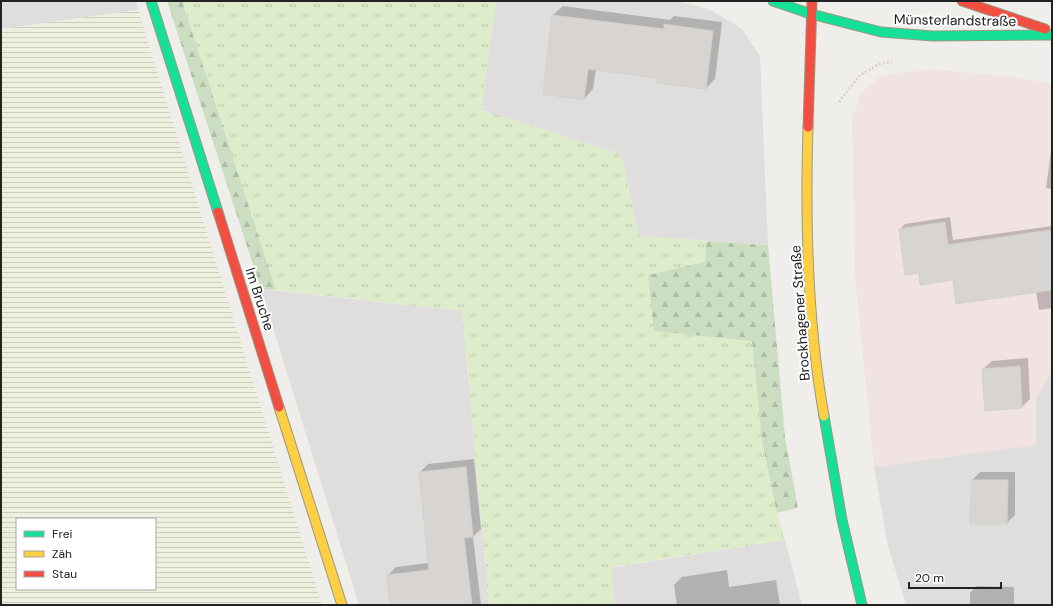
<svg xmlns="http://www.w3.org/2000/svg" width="1053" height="606" viewBox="0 0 1053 606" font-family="'DM Sans',sans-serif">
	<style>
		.residential { fill: #dfdedc }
		.commercial { fill: #f1e3e1 }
		.farmland { fill: url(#farmland-rules); fill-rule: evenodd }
		.grass { fill: url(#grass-tufts) }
		.forest { fill: url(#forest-firs) }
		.shadow { fill: #0003 }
		.building { fill: #d7d4d2; stroke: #d3d0cc }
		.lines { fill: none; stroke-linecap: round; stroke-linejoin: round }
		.fast-casing { stroke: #999a82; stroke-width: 11 }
		.slow-casing { stroke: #999a82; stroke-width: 11 }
		.jam-casing { stroke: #999a82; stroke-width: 11 }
		.path { stroke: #dccecd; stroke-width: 2.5; stroke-dasharray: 2 2; stroke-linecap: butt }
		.fast { stroke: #16e098; stroke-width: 9 }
		.slow { stroke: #ffcf43; stroke-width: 9 }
		.jam { stroke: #f24e42; stroke-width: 9 }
		.labels { text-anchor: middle; stroke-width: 4; stroke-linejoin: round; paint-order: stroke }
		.street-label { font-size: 14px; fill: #222; stroke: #fff }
	</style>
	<defs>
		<pattern id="farmland-rules" width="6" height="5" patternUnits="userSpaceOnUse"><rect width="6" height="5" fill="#efefdf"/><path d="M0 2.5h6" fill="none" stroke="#cdcdbf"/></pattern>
		<pattern id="grass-tufts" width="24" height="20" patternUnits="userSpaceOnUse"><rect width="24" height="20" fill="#ddeccb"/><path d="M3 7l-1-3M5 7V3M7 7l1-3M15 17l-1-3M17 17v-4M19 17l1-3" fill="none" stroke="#bdcaae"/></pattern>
		<pattern id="forest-firs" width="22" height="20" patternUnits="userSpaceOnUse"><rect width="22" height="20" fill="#cbdec1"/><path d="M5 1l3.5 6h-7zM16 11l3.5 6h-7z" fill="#aebea6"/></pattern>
	</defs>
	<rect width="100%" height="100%" fill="#f0eeeb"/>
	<g class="residential">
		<path d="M1 1H136L138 10 1 29Z"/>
		<path d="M496 1H677L708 9 741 28 760 56 768 245 639 236 621 154 481 110Z"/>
		<path d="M261 289 462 311 489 605H359Z"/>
		<path d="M1052 370V605H906L888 546 874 467 1035 445 1036 399Z"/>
		<path d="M785 540 802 605H615L610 568Z"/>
	</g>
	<path class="commercial" d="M929 69 1013 77 1052 84V370L1036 399V445L874 467 855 276 852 119 861 92 881 76Z"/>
	<path class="farmland" d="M138 10 322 605H1V29ZM17 519H155V589H17Z"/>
	<path class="grass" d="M182 1H496L481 110 621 154 639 236 706 241 705 262 649 275 752 341 762 441 777 513 785 540 611 567 615 605H489L462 311 276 290Z"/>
	<g class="forest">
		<path d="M167 1H182L276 290 261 289Z"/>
		<path d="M706 241 768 245 785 437 798 508 777 513 762 441 752 341 654 331 648 275 705 262Z"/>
	</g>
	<g class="shadow">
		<path d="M563 6 670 20 674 16 722 22 715 79 706 88 659 77 596 69 593 89 584 99 553 15Z"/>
		<path d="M1052 143V189L1046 188Z"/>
		<path d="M950 217 953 240 1052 226V308L1039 310 1036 291 954 279 920 272 906 274 900 229 905 224Z"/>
		<path d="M1028 358 1030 399 1022 407 986 410 983 369 992 361Z"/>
		<path d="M474 459 481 529 473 537 481 605H391L388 575 396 567 429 563 420 472 428 464Z"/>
		<path d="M980 472H1015V515L1007 523 972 480Z"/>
		<path d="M727 570 729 587 776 580 780 605H677L674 585 682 577Z"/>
		<path d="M977 586 1014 587V605H970V593Z"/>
	</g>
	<g class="building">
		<path d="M552 15 664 29V24L713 31 706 89 657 83 658 78 588 69 584 100 543 94Z"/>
		<path d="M945 222 948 245 1050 230 1052 246V290L956 304 953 280 920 285 919 273 905 275 899 229Z"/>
		<path d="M1020 366 1022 408 985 411 982 369Z"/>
		<path d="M466 467 473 537 464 538 472 605H390L387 575 429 570 419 472Z"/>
		<path d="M971 480H1008L1007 524H970Z"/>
	</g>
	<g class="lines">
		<g class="fast-casing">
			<g id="fast">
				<path d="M151 1 218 212"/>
				<path d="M773 1 811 14 881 32 933 36 1052 35"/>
				<path d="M824 416 842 520 862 605"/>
			</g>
		</g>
		<g class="slow-casing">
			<g id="slow">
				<path d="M808 127C805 223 807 321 824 416"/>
				<path d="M279 407 342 605"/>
			</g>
		</g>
		<g class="jam-casing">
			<g id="jam">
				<path d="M962 1 1045 29"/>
				<path d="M808 127 812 1"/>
				<path d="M218 212 279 407"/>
			</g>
		</g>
		<path class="path" d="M839 102 859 76 879 64 892 62"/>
		<use href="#fast" class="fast"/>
		<use href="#slow" class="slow"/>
		<use href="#jam" class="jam"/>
	</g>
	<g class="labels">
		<g class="street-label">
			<text transform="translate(955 20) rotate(1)" y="5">Münsterlandstraße</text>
			<text transform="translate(260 299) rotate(72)" y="5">Im Bruche</text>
			<text transform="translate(800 313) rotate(-94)" y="5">Brockhagener Straße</text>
		</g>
	</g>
	<rect width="1053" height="606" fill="none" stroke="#222222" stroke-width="4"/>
	<rect x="16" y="518" width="140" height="72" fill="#ffffff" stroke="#a7a7a7"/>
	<rect x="24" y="531" width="20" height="6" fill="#16e098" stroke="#a7a7a7"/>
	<text x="52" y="538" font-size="12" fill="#222222">Frei</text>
	<rect x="24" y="551" width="20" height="6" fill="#ffcf43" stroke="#a7a7a7"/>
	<text x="52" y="558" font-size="12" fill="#222222">Zäh</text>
	<rect x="24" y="571" width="20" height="6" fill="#f24e42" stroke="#a7a7a7"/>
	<text x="52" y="578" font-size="12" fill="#222222">Stau</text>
	<path d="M909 582v6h92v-6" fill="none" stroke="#222222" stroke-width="2"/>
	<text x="915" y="582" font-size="12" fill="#222222" stroke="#ffffff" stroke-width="3" paint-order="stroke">20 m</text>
</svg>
